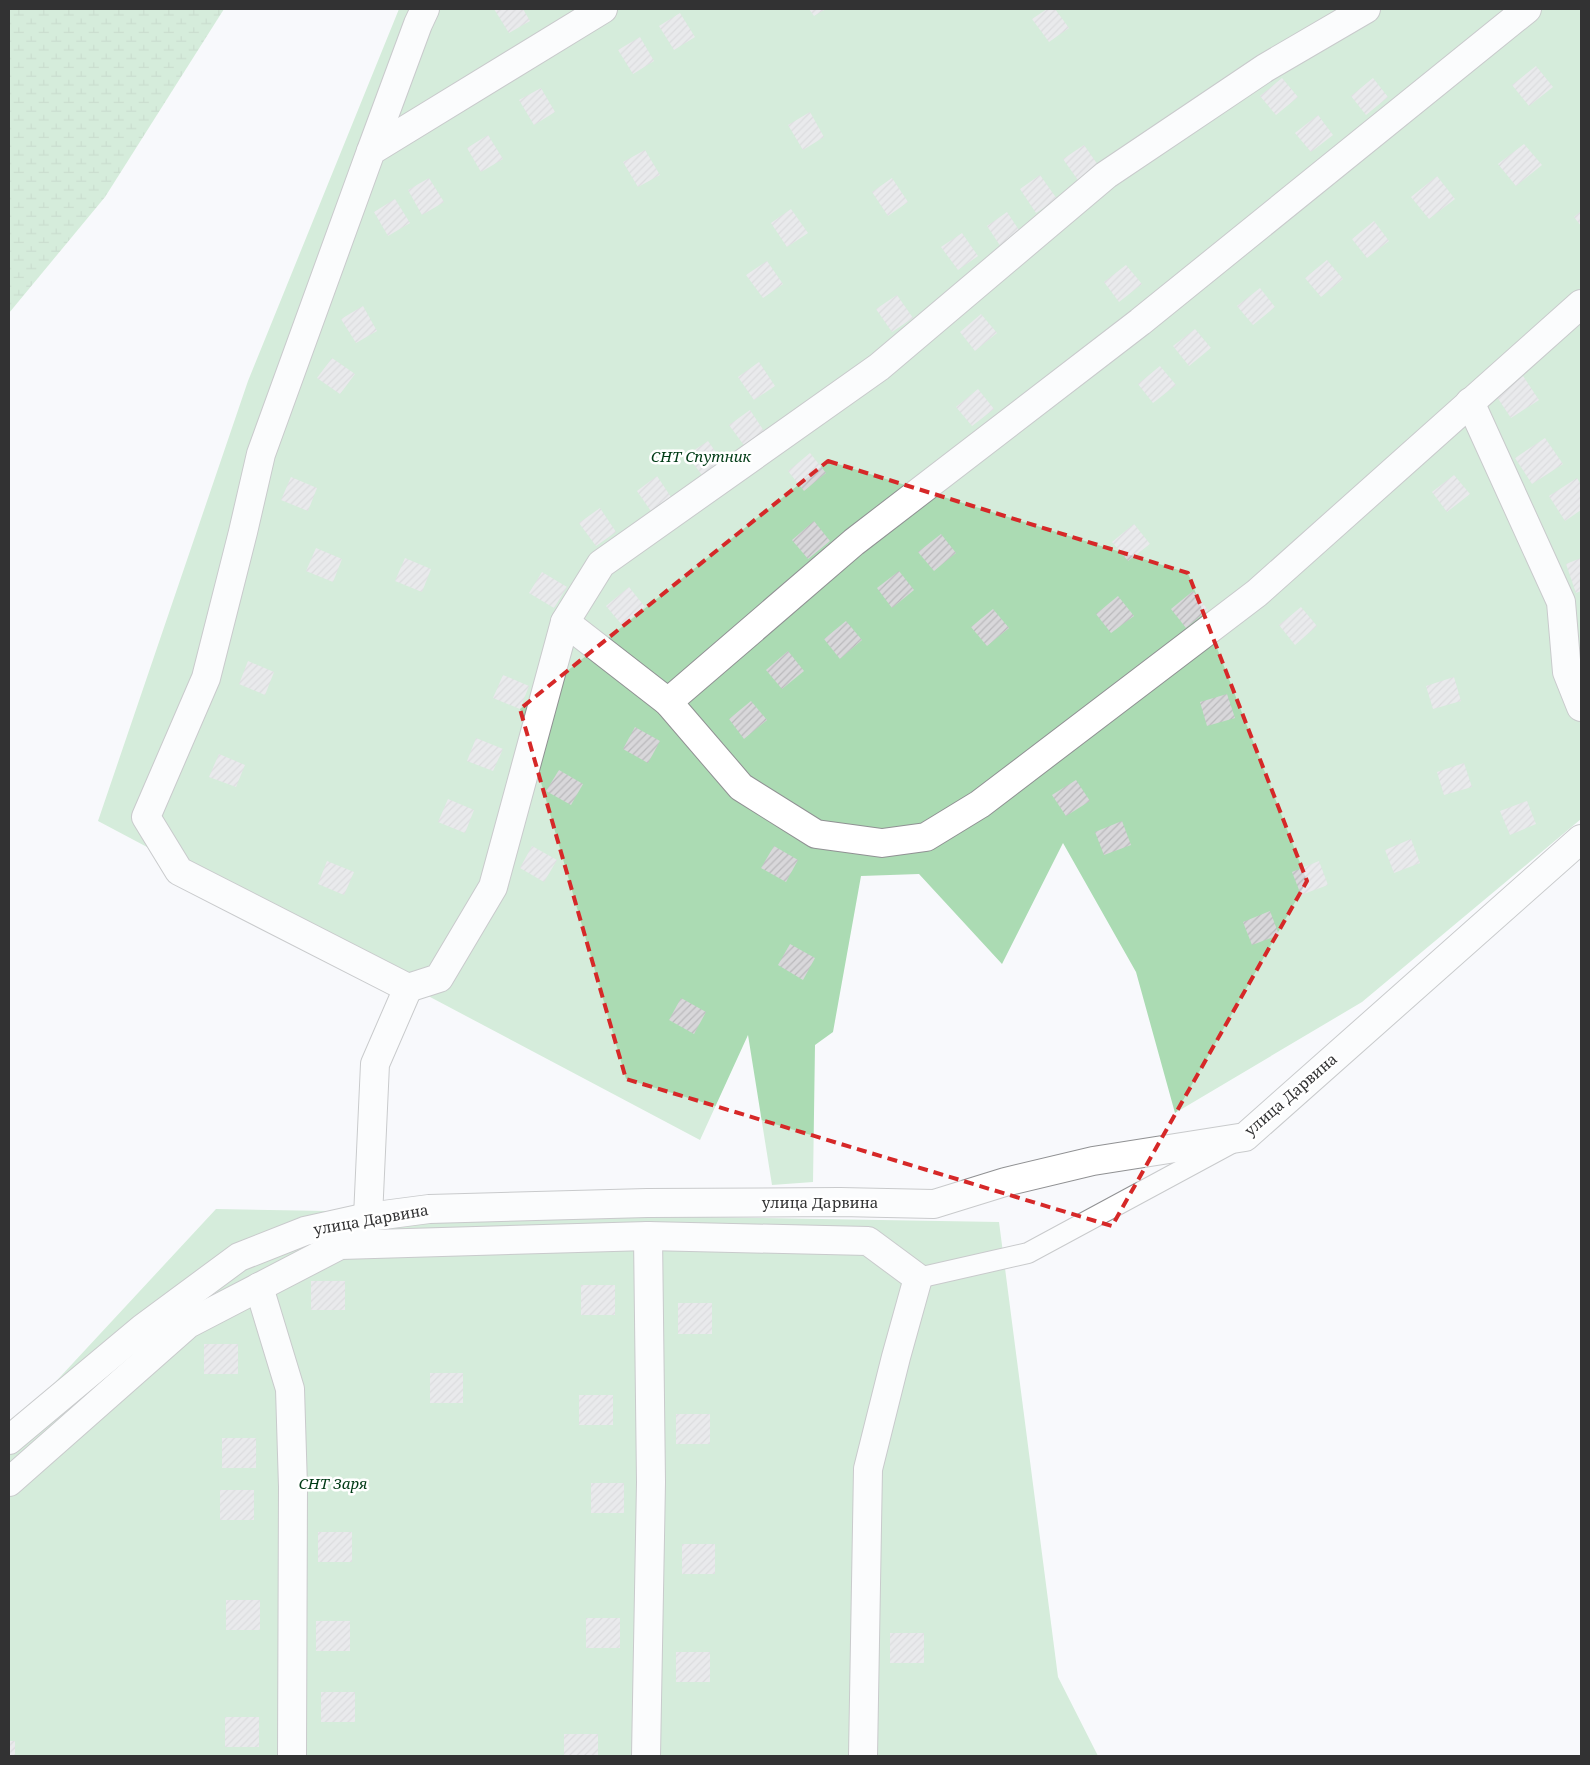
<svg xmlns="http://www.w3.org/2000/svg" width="1590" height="1765" viewBox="0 0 1590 1765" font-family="'Noto Serif',serif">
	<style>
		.wetland { fill: url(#wetland-marsh) }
		.garden { fill: #abdbb3 }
		.building { fill: url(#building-hatch) }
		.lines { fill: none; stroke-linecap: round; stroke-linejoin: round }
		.lane-casing { stroke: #909193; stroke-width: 22 }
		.street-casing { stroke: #909193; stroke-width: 30 }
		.lane { stroke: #fff; stroke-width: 20 }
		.street { stroke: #fff; stroke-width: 28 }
		.marked { fill: none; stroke: #d62828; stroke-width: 4; stroke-dasharray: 10 6; stroke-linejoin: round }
		.labels { text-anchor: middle; stroke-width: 5; stroke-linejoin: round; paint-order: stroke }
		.park-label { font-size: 15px; font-style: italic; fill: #003b16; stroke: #fff }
		.street-label { font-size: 15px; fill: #323233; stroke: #fff }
	</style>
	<defs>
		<pattern id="wetland-marsh" width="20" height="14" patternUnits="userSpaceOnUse" patternTransform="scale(1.25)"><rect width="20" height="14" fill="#abdbb3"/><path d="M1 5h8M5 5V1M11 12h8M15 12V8" fill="none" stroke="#94bc9a"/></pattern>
		<pattern id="building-hatch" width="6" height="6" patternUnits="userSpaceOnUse" patternTransform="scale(1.25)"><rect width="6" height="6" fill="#d8d7da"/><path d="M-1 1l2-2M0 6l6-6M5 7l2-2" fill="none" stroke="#bab9bc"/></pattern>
	</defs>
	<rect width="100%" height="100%" fill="#f8f9fc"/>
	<path class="wetland" d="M9 9H224L105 197 9 313Z"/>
	<g class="garden">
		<path d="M399 9H1581V819L1362 1002 1175 1113 1136 972 1063 843 1002 964 919 874 861 876 833 1032 815 1045 813 1182 772 1185 748 1035 700 1140 98 821 248 381Z"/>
		<path d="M216 1209 999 1222 1058 1677 1098 1756H9V1432Z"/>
	</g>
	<g class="building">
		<path d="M494 9H523L530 21 509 33Z"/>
		<path d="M809 9H826L814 16Z"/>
		<path d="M1047 9H1055L1069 28 1049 42 1032 19Z"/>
		<path d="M680 13 695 37 674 50 659 26Z"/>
		<path d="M640 37 654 61 633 74 618 50Z"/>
		<path d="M1536 66 1553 87 1529 106 1512 85Z"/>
		<path d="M1282 78 1298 97 1276 115 1260 96Z"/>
		<path d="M1373 78 1388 97 1366 115 1351 96Z"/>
		<path d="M541 88 555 112 534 125 519 100Z"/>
		<path d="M810 112 824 137 803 150 788 125Z"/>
		<path d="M1318 115 1333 135 1311 152 1295 133Z"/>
		<path d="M488 135 503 159 481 172 467 148Z"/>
		<path d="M1524 144 1542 165 1516 186 1498 164Z"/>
		<path d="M1084 145 1100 168 1080 183 1063 159Z"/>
		<path d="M645 150 660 175 638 187 623 162Z"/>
		<path d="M1040 175 1057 199 1036 213 1020 189Z"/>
		<path d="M1437 176 1455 199 1429 219 1411 197Z"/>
		<path d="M429 178 444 202 422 215 408 190Z"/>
		<path d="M892 178 908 202 888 216 872 192Z"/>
		<path d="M395 199 410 223 388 236 374 212Z"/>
		<path d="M791 209 808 233 787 247 771 223Z"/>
		<path d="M1581 211V226L1574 217Z"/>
		<path d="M1007 212 1023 236 1003 250 987 226Z"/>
		<path d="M1374 221 1389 241 1367 258 1352 239Z"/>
		<path d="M962 233 978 256 958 270 941 247Z"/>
		<path d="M1327 260 1343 279 1321 297 1305 278Z"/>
		<path d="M767 261 783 284 763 298 746 275Z"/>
		<path d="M1126 265 1142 284 1119 302 1104 282Z"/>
		<path d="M1260 288 1275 307 1253 325 1237 306Z"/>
		<path d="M897 295 913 318 892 332 876 309Z"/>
		<path d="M363 306 377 331 356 343 341 319Z"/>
		<path d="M981 314 997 333 975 351 960 332Z"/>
		<path d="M1195 329 1211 348 1189 366 1173 346Z"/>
		<path d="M332 358 355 374 340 394 317 378Z"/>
		<path d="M759 362 775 386 754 400 738 377Z"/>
		<path d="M1160 366 1176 385 1153 403 1138 384Z"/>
		<path d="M1523 376 1539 400 1511 418 1495 394Z"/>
		<path d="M978 389 994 409 972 426 956 407Z"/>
		<path d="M750 410 766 434 746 448 729 425Z"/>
		<path d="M1545 438 1563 464 1532 484 1515 458Z"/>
		<path d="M708 441 724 464 704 478 687 455Z"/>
		<path d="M810 453 826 473 804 491 788 471Z"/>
		<path d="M1454 475 1470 494 1447 512 1432 492Z"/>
		<path d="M657 476 673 500 653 514 637 491Z"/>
		<path d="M291 477 317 488 308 511 281 500Z"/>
		<path d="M1577 478 1581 485V510L1565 521 1549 496Z"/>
		<path d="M600 508 616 532 596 546 579 523Z"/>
		<path d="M814 521 830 541 808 559 792 540Z"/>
		<path d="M1134 524 1150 544 1128 561 1112 542Z"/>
		<path d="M941 534 956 553 934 571 918 552Z"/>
		<path d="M316 548 342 559 333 582 306 571Z"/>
		<path d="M405 558 431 569 422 592 395 581Z"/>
		<path d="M1581 558V591L1576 593 1566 564Z"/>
		<path d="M899 571 914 590 892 608 877 588Z"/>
		<path d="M542 572 567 587 554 608 529 593Z"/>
		<path d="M629 587 645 607 622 625 606 606Z"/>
		<path d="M1193 591 1208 610 1186 628 1171 609Z"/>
		<path d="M1118 596 1134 616 1111 633 1096 614Z"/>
		<path d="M1301 607 1317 626 1295 645 1279 625Z"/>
		<path d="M993 609 1009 628 987 646 971 627Z"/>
		<path d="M846 621 862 640 840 659 824 639Z"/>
		<path d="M788 651 804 671 782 689 766 670Z"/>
		<path d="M248 661 274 672 265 695 239 684Z"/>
		<path d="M503 675 529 686 520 709 493 698Z"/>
		<path d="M1454 677 1461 701 1433 709 1426 686Z"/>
		<path d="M1227 694 1235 718 1207 726 1200 702Z"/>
		<path d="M751 701 767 720 744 739 729 719Z"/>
		<path d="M635 727 660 741 648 763 623 749Z"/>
		<path d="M476 738 503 749 493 771 467 761Z"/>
		<path d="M219 754 245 765 236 787 209 777Z"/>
		<path d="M1464 763 1472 787 1444 795 1437 772Z"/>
		<path d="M559 770 583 784 571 805 546 791Z"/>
		<path d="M1076 780 1090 801 1066 816 1052 795Z"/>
		<path d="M448 799 474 810 465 833 438 822Z"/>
		<path d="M1527 801 1536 824 1510 835 1500 811Z"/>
		<path d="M1122 821 1131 845 1104 855 1095 832Z"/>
		<path d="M1411 839 1420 863 1394 873 1385 850Z"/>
		<path d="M532 846 557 860 544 882 520 868Z"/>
		<path d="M774 846 798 860 786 882 761 868Z"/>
		<path d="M327 861 354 872 344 895 318 884Z"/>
		<path d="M1319 861 1328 885 1301 895 1292 872Z"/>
		<path d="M1270 911 1279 935 1252 945 1243 922Z"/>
		<path d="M790 944 815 958 803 980 778 965Z"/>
		<path d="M681 998 706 1012 694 1034 669 1020Z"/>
		<rect x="311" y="1281" width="34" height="29"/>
		<rect x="581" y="1285" width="34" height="30"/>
		<rect x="678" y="1303" width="34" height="31"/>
		<rect x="204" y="1344" width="34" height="30"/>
		<rect x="430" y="1373" width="33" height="30"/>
		<rect x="579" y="1395" width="34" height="30"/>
		<rect x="676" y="1414" width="34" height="30"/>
		<rect x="222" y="1438" width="34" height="30"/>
		<rect x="591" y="1483" width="33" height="30"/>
		<rect x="220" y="1490" width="34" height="30"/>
		<rect x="318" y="1532" width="34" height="30"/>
		<rect x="682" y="1544" width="33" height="30"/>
		<rect x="226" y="1600" width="34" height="30"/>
		<rect x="586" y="1618" width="34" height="30"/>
		<rect x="316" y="1621" width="34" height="30"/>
		<rect x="890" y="1633" width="34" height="30"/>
		<rect x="676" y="1652" width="34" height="30"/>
		<rect x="321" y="1692" width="34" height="30"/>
		<rect x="225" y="1717" width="34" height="30"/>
		<rect x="564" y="1734" width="34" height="22"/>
		<rect x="9" y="1741" width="6" height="15"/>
	</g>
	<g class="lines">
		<g class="lane-casing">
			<path id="lane" d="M918 1278 1028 1253 1230 1144"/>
		</g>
		<g class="street-casing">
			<g id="street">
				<path d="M603 9 371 151 261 454 243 532 206 678 146 817 179 871 408 988 439 978 493 887 565 622 601 564 879 367 1106 175 1265 68 1366 9"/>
				<path d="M371 151 418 24 425 9"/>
				<path d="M1470 402 1561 602 1567 672 1581 707"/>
				<path d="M565 622 668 702 741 787 816 834 882 843 926 837 980 804 1257 593 1581 304"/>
				<path d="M668 702 854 542 1140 322 1527 9"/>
				<path d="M368 1217 375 1064 408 988"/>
				<path d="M259 1287 290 1389 293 1487 292 1756"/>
				<path d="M9 1440 143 1328 239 1257 305 1231 368 1217 429 1209 647 1203 840 1202 934 1204 1005 1182 1093 1161 1245 1137 1581 839"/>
				<path d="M9 1482 188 1324 340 1245 648 1236 868 1241 918 1278 896 1357 868 1469 863 1756"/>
				<path d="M646 1756 651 1482 648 1236"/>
			</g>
		</g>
		<use href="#lane" class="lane"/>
		<use href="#street" class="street"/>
	</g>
	<path d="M0 0H1590V1765H0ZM828 461 1188 573 1307 881 1112 1226 626 1079 520 709Z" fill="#f8f9fc" fill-opacity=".55" fill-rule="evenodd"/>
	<path class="marked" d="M828 461 1188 573 1307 881 1112 1226 626 1079 520 709Z"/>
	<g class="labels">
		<g class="park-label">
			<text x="701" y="462">СНТ Спутник</text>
			<text x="333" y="1489">СНТ Заря</text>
		</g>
		<g class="street-label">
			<text transform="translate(1291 1095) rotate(-41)" y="5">улица Дарвина</text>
			<text x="820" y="1208">улица Дарвина</text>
			<text transform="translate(371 1220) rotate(-10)" y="5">улица Дарвина</text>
		</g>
	</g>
	<rect width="1590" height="1765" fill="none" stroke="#323233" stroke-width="20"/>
</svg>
